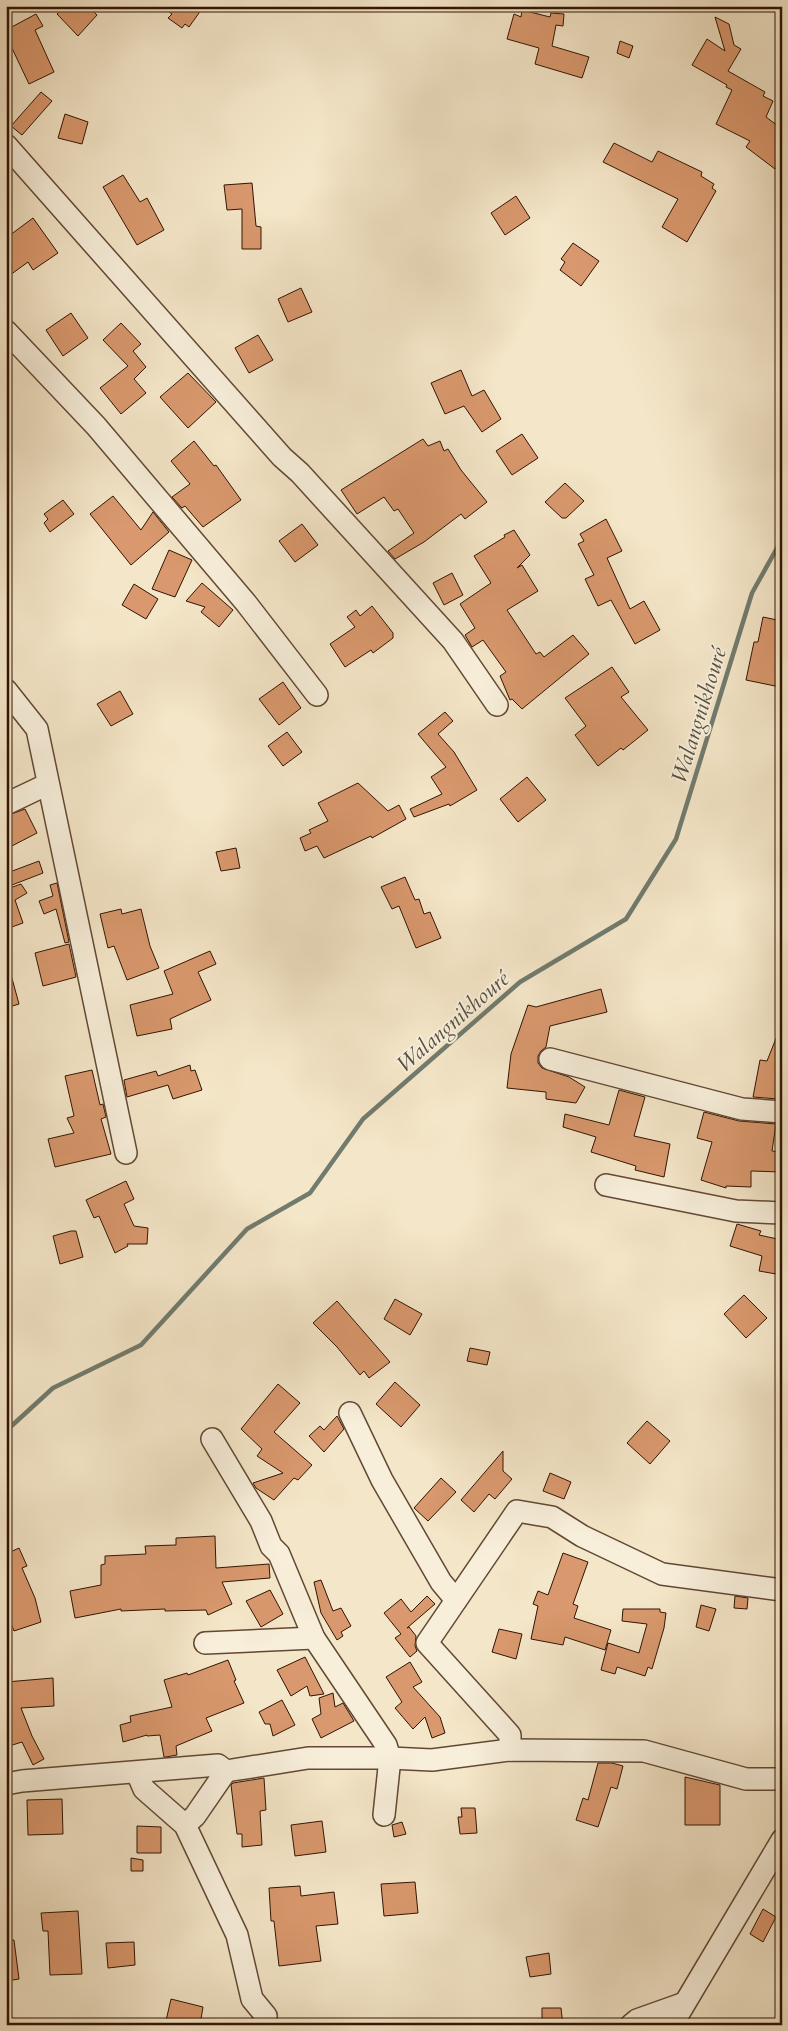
<svg xmlns="http://www.w3.org/2000/svg" width="788" height="2031" viewBox="0 0 788 2031" font-family="Cardo,serif">
	<style>
		.lines { fill: none; stroke-linecap: round; stroke-linejoin: round }
		.stream { stroke: #717b6e; stroke-width: 4.5 }
		.building { fill: #d9986d; stroke: #311403 }
		.minor-casing { stroke: #624834; stroke-width: 24 }
		.minor { stroke: #f8efdb; stroke-width: 21 }
		.labels { text-anchor: middle; stroke-width: 4; stroke-linejoin: round; paint-order: stroke }
		.water-label { font-size: 22px; font-style: italic; fill: #565042; stroke: #f8efdb }
	</style>
	<rect width="100%" height="100%" fill="#f4e6c8"/>
	<filter id="stains"><feTurbulence type="fractalNoise" baseFrequency=".004" numOctaves="4"/><feColorMatrix values="0 0 0 0 .2 0 0 0 0 .09 0 0 0 0 .02 0 0 0 .5 -.17"/></filter>
	<radialGradient id="worn" r=".72"><stop offset=".6" stop-color="#630" stop-opacity="0"/><stop offset="1" stop-color="#630" stop-opacity=".3"/></radialGradient>
	<g class="lines">
		<g class="stream">
			<path d="M782 426V451"/>
			<path d="M6 1431 53 1388 141 1345 247 1229 310 1193 363 1119 520 982 626 919 676 839 752 593 782 539"/>
		</g>
	</g>
	<g class="building">
		<path d="M65 6H88L97 15 78 36 57 14Z"/>
		<path d="M161 6H204L189 27 185 24 182 28 168 18 172 14Z"/>
		<path d="M522 10 550 17 551 13 564 14 563 26 556 25 552 46 589 57 582 78 535 64 539 48 507 39 514 14 521 17Z"/>
		<path d="M36 14 43 26 35 30 54 72 29 84 10 44 6 46V30Z"/>
		<path d="M715 17 729 24 734 45 741 49 728 71 765 92 763 96 773 101 766 117 782 129V159L775 169 746 147 750 141 716 124 732 90 726 87 727 85 692 65 707 39 725 51Z"/>
		<path d="M620 41 633 46 629 58 617 53Z"/>
		<path d="M41 92 52 101 22 135 11 126Z"/>
		<path d="M65 114 88 122 82 144 58 138Z"/>
		<path d="M614 143 652 162 658 151 702 172 701 176 714 184 712 188 716 191 687 242 662 227 678 199 603 162Z"/>
		<path d="M123 175 140 202 147 198 164 230 137 245 103 187Z"/>
		<path d="M252 183 256 226 261 227V249H242V209L227 210 224 185Z"/>
		<path d="M516 196 530 218 505 235 491 213Z"/>
		<path d="M33 218 58 253 33 270 28 262 6 278V238Z"/>
		<path d="M573 243 599 261 581 286 560 270 565 262 561 259Z"/>
		<path d="M301 288 312 312 288 322 278 299Z"/>
		<path d="M71 313 88 338 63 356 46 330Z"/>
		<path d="M121 323 141 344 133 351 146 367 134 379 146 393 121 414 100 388 128 366 103 340Z"/>
		<path d="M258 335 273 360 249 373 235 348Z"/>
		<path d="M461 370 472 396 484 390 501 419 482 432 464 406 445 414 431 383Z"/>
		<path d="M188 373 216 402 188 428 160 397Z"/>
		<path d="M522 434 538 458 512 475 496 451Z"/>
		<path d="M423 439 428 446 440 441 444 451 448 449 461 470 487 502 465 519 461 514 424 542 395 559 388 551 414 533 398 509 394 511 384 497 357 514 341 490Z"/>
		<path d="M194 441 214 466 216 465 241 500 203 527 185 506 182 508 172 497 190 484 171 461Z"/>
		<path d="M565 483 584 501 566 518H562L545 502Z"/>
		<path d="M113 496 141 530 153 512 169 532 131 565 90 514Z"/>
		<path d="M63 500 74 514 50 532 44 523 48 519 44 514Z"/>
		<path d="M606 519 622 551 607 558 630 609 644 601 660 630 635 644 611 600 598 606 585 579 594 575 578 544 584 541 580 534Z"/>
		<path d="M302 524 318 545 295 562 279 541Z"/>
		<path d="M514 530 530 555 517 568 522 565 538 591 507 610 536 654 540 652 544 657 573 635 589 654 522 709 512 699 510 700 500 676 506 672 483 640 472 647 465 635 475 628 460 604 491 583 474 556 505 537 504 535Z"/>
		<path d="M169 550 192 560 175 597 152 589Z"/>
		<path d="M452 573 463 595 444 605 433 583Z"/>
		<path d="M202 583 233 610 219 627 201 612 205 607 186 601Z"/>
		<path d="M134 584 158 599 146 619 122 605Z"/>
		<path d="M372 606 393 633V638L373 653 371 650 345 667 330 644 355 627 347 617 356 610 360 616Z"/>
		<path d="M763 617 782 621V677L780 687 746 680 754 642H758Z"/>
		<path d="M612 667 629 692 621 697 648 730 623 750 621 748 598 766 575 735 586 726 565 698Z"/>
		<path d="M283 682 301 708 279 725 259 699Z"/>
		<path d="M120 691 133 714 111 726 97 704Z"/>
		<path d="M445 712 453 721 438 734 454 752 477 790 450 806 449 804 414 817 410 809 442 794 431 777 446 767 418 734Z"/>
		<path d="M287 732 302 752 283 766 268 746Z"/>
		<path d="M527 777 546 800 518 822 500 799Z"/>
		<path d="M358 783 388 811 399 805 406 819 372 838 371 836 324 858 317 846 305 851 300 838 311 833 309 830 328 821 318 803Z"/>
		<path d="M25 809 37 833 6 849V816Z"/>
		<path d="M236 848 240 868 221 871 216 852Z"/>
		<path d="M39 861 43 873 12 885 7 873Z"/>
		<path d="M405 877 415 900 419 899 424 914 430 912 441 938 416 948 399 906 392 909 381 887Z"/>
		<path d="M6 881 10 888 21 884 27 893 15 900 23 923 6 929Z"/>
		<path d="M57 883 69 942 65 943 56 909 44 914 39 901 53 896 50 885Z"/>
		<path d="M121 909 122 914 141 909 150 946 159 968 127 980 114 946 108 948 100 914Z"/>
		<path d="M69 944 76 977 43 986 35 953Z"/>
		<path d="M210 951 216 964 198 972 211 1000 170 1019 172 1029 137 1036 130 1005 173 994 164 971Z"/>
		<path d="M10 971 19 1004 6 1008V972Z"/>
		<path d="M601 989 607 1012 550 1026 546 1047 541 1051 538 1056V1063L542 1068 569 1077 585 1087 576 1103 546 1099V1092L507 1088 511 1054 528 1005 536 1007Z"/>
		<path d="M781 1026 782 1076 778 1099 753 1097 760 1060 767 1061Z"/>
		<path d="M190 1065 191 1071 195 1070 202 1090 173 1099 168 1085 127 1097 124 1080 156 1071 158 1076Z"/>
		<path d="M92 1070 100 1105 103 1104 106 1117 101 1119 111 1154 55 1167 48 1139 74 1133 67 1118 74 1116 65 1076Z"/>
		<path d="M619 1090 645 1097 634 1136 670 1144 664 1177 635 1170 636 1166 591 1152 596 1137 563 1127 565 1114 609 1125Z"/>
		<path d="M704 1112 739 1121 776 1124 772 1151 782 1152V1172L751 1171V1187L726 1186V1188L701 1180 712 1142 697 1138Z"/>
		<path d="M126 1181 134 1199 124 1204 134 1226 148 1228 147 1244H127L128 1246 115 1253 99 1216 94 1218 86 1200Z"/>
		<path d="M737 1224 761 1231 759 1235 782 1240V1275L759 1271 762 1256 730 1246Z"/>
		<path d="M71 1231H76L83 1257 60 1264 53 1236Z"/>
		<path d="M744 1295 767 1318 746 1338 724 1314Z"/>
		<path d="M395 1299 422 1314 410 1335 384 1319Z"/>
		<path d="M337 1301 390 1362 369 1378 364 1371 360 1375 337 1347 313 1323Z"/>
		<path d="M470 1348 490 1352 487 1365 467 1361Z"/>
		<path d="M395 1382 420 1405 401 1427 376 1404Z"/>
		<path d="M278 1384 300 1403 274 1432 312 1465 298 1480 294 1478 274 1500 256 1488 253 1483 283 1473 257 1456 262 1449 241 1429Z"/>
		<path d="M337 1416 344 1429 324 1452 309 1436 320 1426 324 1430Z"/>
		<path d="M647 1421 670 1441 650 1464 627 1443Z"/>
		<path d="M503 1451V1471L512 1479 495 1499 489 1494 474 1512 461 1500Z"/>
		<path d="M550 1473 571 1482 564 1499 543 1491Z"/>
		<path d="M441 1478 456 1492 428 1521 414 1508Z"/>
		<path d="M215 1536 216 1568 269 1564 270 1578 222 1582 232 1604 208 1615 206 1610 165 1611V1609L121 1611V1609L75 1618 70 1591 101 1585V1565L105 1564V1556L146 1554 145 1546 176 1545V1538Z"/>
		<path d="M19 1548 27 1566 22 1568 35 1598 41 1622 14 1631 6 1611V1554Z"/>
		<path d="M563 1553 588 1562 573 1604 578 1606 574 1618 611 1630 605 1650 565 1637 563 1645 531 1639 538 1606 533 1604 538 1591 548 1595Z"/>
		<path d="M321 1580 333 1611 341 1608 351 1626 341 1632 343 1636 337 1640 321 1613 314 1582Z"/>
		<path d="M270 1590 283 1614 261 1627 246 1601Z"/>
		<path d="M427 1596 435 1604 407 1628 409 1627 416 1636 415 1646 417 1651 410 1657 395 1638 401 1634 384 1613 401 1599 411 1612Z"/>
		<path d="M735 1596 748 1598 747 1609 734 1608Z"/>
		<path d="M701 1605 716 1609 709 1631 696 1627Z"/>
		<path d="M623 1609H660V1612L666 1613 664 1628 652 1669 648 1667 645 1676 617 1667 615 1674 601 1670 608 1643 639 1653 647 1624 622 1621Z"/>
		<path d="M499 1629 522 1634 516 1659 492 1652Z"/>
		<path d="M305 1657 324 1694 310 1696 307 1686 291 1696 277 1670Z"/>
		<path d="M228 1660 236 1680 234 1681 244 1703 206 1718 212 1731 176 1746 177 1755 166 1757H164L160 1735 147 1736V1735L123 1742 120 1725 131 1722 130 1716 172 1707 164 1680 187 1673 188 1675Z"/>
		<path d="M410 1662 422 1682 413 1687 440 1717 445 1733 432 1738 425 1717 413 1729 395 1708 402 1702 386 1677Z"/>
		<path d="M53 1678 54 1706 21 1708 32 1736 44 1759 33 1765 22 1742 6 1747V1682Z"/>
		<path d="M333 1693 335 1707 343 1703 354 1721 321 1738 312 1719 321 1714 319 1698Z"/>
		<path d="M282 1700 295 1725 273 1736 270 1724H265L259 1712Z"/>
		<path d="M598 1763H612L623 1766 617 1789 611 1787 598 1827 576 1820 583 1798 588 1800Z"/>
		<path d="M685 1777 720 1785V1825H685Z"/>
		<path d="M264 1778 266 1810 260 1811 262 1845 242 1847V1834H237L231 1785 233 1783Z"/>
		<path d="M62 1799 63 1834 28 1835 27 1800Z"/>
		<path d="M461 1808H475L477 1833 460 1834 458 1817H462Z"/>
		<path d="M322 1821 326 1852 295 1856 291 1825Z"/>
		<path d="M402 1822 406 1834 394 1837 392 1825Z"/>
		<path d="M137 1826 161 1827V1853H137Z"/>
		<path d="M131 1858 143 1860V1871H131Z"/>
		<path d="M415 1882 418 1913 384 1916 381 1884Z"/>
		<path d="M300 1886 301 1896 334 1892 338 1924 316 1926 321 1961 279 1966 274 1921H271L269 1888Z"/>
		<path d="M763 1909 776 1917 763 1942 750 1934Z"/>
		<path d="M78 1911 82 1974 50 1975 48 1931H43L41 1913Z"/>
		<path d="M6 1940H14L19 1979 6 1981Z"/>
		<path d="M134 1942 135 1965 108 1968 106 1943Z"/>
		<path d="M549 1953 551 1974 530 1977 526 1957Z"/>
		<path d="M171 1999 203 2007 200 2025H165Z"/>
		<path d="M542 2008H561L563 2025H542Z"/>
	</g>
	<g class="lines">
		<g class="minor-casing">
			<g id="minor">
				<path d="M6 145 282 457 300 473 453 641 497 705"/>
				<path d="M6 331 96 426 246 603 317 695"/>
				<path d="M6 690 37 729 126 1153"/>
				<path d="M6 804 48 784"/>
				<path d="M550 1059 742 1109 782 1112"/>
				<path d="M606 1185 736 1211 782 1213"/>
				<path d="M350 1413 382 1480 441 1582 456 1600"/>
				<path d="M212 1439 261 1521 271 1546 279 1554 314 1638 386 1745 390 1758 384 1815"/>
				<path d="M205 1643 314 1638"/>
				<path d="M510 1750V1735L427 1643 517 1511 552 1517 582 1536 662 1574 782 1590"/>
				<path d="M137 1773 144 1789 185 1825 237 1935 252 1999 266 2016 262 2025"/>
				<path d="M6 1784 22 1781 218 1765 226 1771 308 1758H390L432 1760 510 1750 644 1751 746 1779H782"/>
				<path d="M185 1825 195 1816 226 1771"/>
				<path d="M631 2025 637 2020 682 2004"/>
				<path d="M672 2025 782 1840"/>
			</g>
		</g>
		<use href="#minor" class="minor"/>
	</g>
	<g class="labels">
		<g class="water-label">
			<text transform="translate(698 715) rotate(-73)" y="8">Walangnikhouré</text>
			<text transform="translate(452 1021) rotate(-41)" y="8">Walangnikhouré</text>
		</g>
	</g>
	<rect width="788" height="2031" fill="none" stroke="#f4e6c8" stroke-width="25"/>
	<rect x="8" y="8" width="773" height="2016" fill="none" stroke="#311403" stroke-width="2.5"/>
	<rect x="12" y="12" width="763" height="2006" fill="none" stroke="#311403"/>
	<rect width="100%" height="100%" filter="url(#stains)"/>
	<rect width="100%" height="100%" fill="url(#worn)"/>
</svg>
